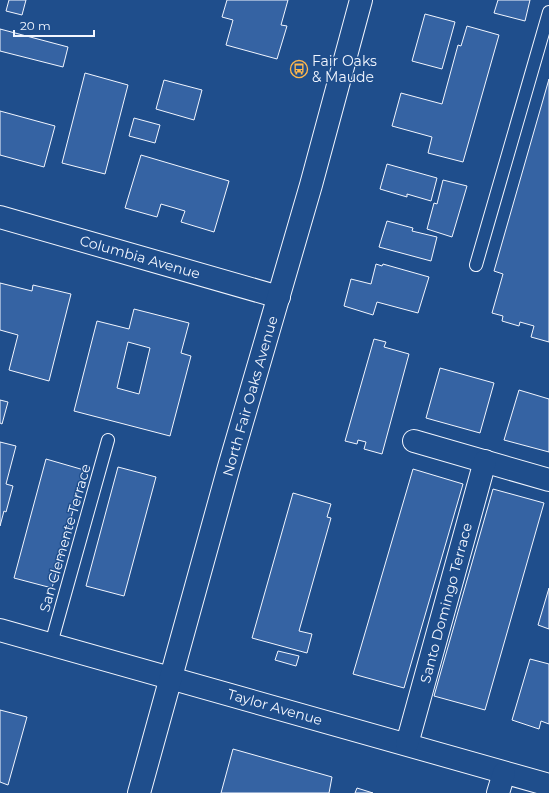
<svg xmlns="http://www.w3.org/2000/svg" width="549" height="793" viewBox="0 0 549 793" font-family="Montserrat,sans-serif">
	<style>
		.building { fill: #3563a3; stroke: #f2f6ff; fill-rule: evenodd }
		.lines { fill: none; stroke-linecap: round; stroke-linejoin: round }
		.lane-casing { stroke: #f2f6ff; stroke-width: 14 }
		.street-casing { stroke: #f2f6ff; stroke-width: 24 }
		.secondary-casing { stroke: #f2f6ff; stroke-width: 24 }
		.lane { stroke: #1f4e8c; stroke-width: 12 }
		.street { stroke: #1f4e8c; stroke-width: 22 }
		.secondary { stroke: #1f4e8c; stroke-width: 22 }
		.labels { text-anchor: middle; stroke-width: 3; stroke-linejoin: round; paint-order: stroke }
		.poi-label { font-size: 14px; fill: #f2f6ff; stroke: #1f4e8c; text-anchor: start }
		.street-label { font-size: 14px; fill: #f2f6ff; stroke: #1f4e8c }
	</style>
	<rect width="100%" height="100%" fill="#1f4e8c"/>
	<g class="building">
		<path d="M9 0H26L22 15 6 11Z"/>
		<path d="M227 0H288L281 25 287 26 277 59 226 45 233 20 222 17Z"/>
		<path d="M498 0H530L525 21 494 13Z"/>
		<path d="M425 14 455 22 442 69 412 61Z"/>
		<path d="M467 26 499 35 463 162 428 153 432 137 392 126 401 93 442 104 458 45 461 46Z"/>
		<path d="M0 29 68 47 63 67 0 51Z"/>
		<path d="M85 73 128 85 105 174 62 163Z"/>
		<path d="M549 79V342L531 337 534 326 520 322 519 326 502 321 503 316 492 313 503 274 494 271Z"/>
		<path d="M164 80 202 90 194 120 156 109Z"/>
		<path d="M0 111 55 126 44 167 0 155Z"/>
		<path d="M134 118 160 125 155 143 129 136Z"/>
		<path d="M141 155 229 181 214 232 181 222 185 211 161 204 157 217 125 208Z"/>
		<path d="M387 164 437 178 431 201 407 194V197L380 189Z"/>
		<path d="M443 180 467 186 452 237 427 229 434 203 437 204Z"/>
		<path d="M387 221 413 228 412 231 437 237 431 261 379 247Z"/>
		<path d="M376 264 382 266 383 264 429 277 418 313 377 302 373 315 344 306 351 279 371 284Z"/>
		<path d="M0 283 32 291 33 285 71 294 49 381 9 370 18 335 0 330Z"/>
		<path d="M134 309 189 323 181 353 191 356 170 436 74 411 97 321 129 329ZM128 342 150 348 139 394 117 388Z"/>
		<path d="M374 339 386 342 384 347 409 354 382 454 364 449 366 442 358 440 357 444 345 441Z"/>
		<path d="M440 368 494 383 480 433 426 418Z"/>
		<path d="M519 390 549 399V452L504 440Z"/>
		<path d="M0 400 8 402 2 424 0 423Z"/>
		<path d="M0 442 16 446 6 484 13 486 6 512 4 511 0 526Z"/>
		<path d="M46 459 84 470 52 588 14 578Z"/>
		<path d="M118 467 156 477 124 596 86 586Z"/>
		<path d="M413 469 463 484 404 688 353 674Z"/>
		<path d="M493 489 544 503 485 710 434 696Z"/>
		<path d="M293 493 331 504 327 517 331 518 299 631 312 634 307 653 252 638Z"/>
		<path d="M549 588V629L538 625Z"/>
		<path d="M278 651 299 656 296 666 275 660Z"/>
		<path d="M530 659 549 664V724L541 721 539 729 512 720Z"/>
		<path d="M0 710 27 717 8 785 0 782Z"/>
		<path d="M233 749 332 777 329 793H221Z"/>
		<path d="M357 788 373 793H355Z"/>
	</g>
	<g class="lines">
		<g class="lane-casing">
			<g id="lane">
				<path d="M476 265 549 12"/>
				<path d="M51 644 108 440"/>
			</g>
		</g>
		<g class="street-casing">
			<g id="street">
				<path d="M0 217 279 297"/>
				<path d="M414 441 549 480"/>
				<path d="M0 630 549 785"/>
				<path d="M407 744 485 461"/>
				<path d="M498 793 504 773"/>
			</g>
		</g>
		<g class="secondary-casing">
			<path id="secondary" d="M139 793 229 467 311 185 361 0"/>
		</g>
		<use href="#lane" class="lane"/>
		<use href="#street" class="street"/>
		<use href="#secondary" class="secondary"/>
	</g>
	<defs>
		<g id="bus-ring" transform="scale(0.9)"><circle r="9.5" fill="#1f4e8c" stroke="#ffb74d" stroke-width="1.5"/><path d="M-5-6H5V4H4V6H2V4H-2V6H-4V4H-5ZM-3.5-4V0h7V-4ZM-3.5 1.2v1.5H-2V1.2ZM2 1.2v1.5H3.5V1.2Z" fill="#ffb74d"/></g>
	</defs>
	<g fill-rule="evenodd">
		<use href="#bus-ring" x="299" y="69"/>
	</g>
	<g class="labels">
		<g class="poi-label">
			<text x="312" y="66">Fair Oaks<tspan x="312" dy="16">&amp; Maude</tspan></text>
		</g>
		<g class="street-label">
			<text transform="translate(140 257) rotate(16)" y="5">Columbia Avenue</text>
			<text transform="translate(250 396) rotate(-74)" y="5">North Fair Oaks Avenue</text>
			<text transform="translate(65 538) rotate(-74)" y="5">San Clemente Terrace</text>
			<text transform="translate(446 603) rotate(-75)" y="5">Santo Domingo Terrace</text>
			<text transform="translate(275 707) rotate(16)" y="5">Taylor Avenue</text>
		</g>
	</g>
	<path d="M14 30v6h80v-6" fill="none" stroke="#f2f6ff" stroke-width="2"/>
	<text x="20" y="30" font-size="12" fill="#f2f6ff" stroke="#1f4e8c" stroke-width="3" paint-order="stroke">20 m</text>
</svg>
